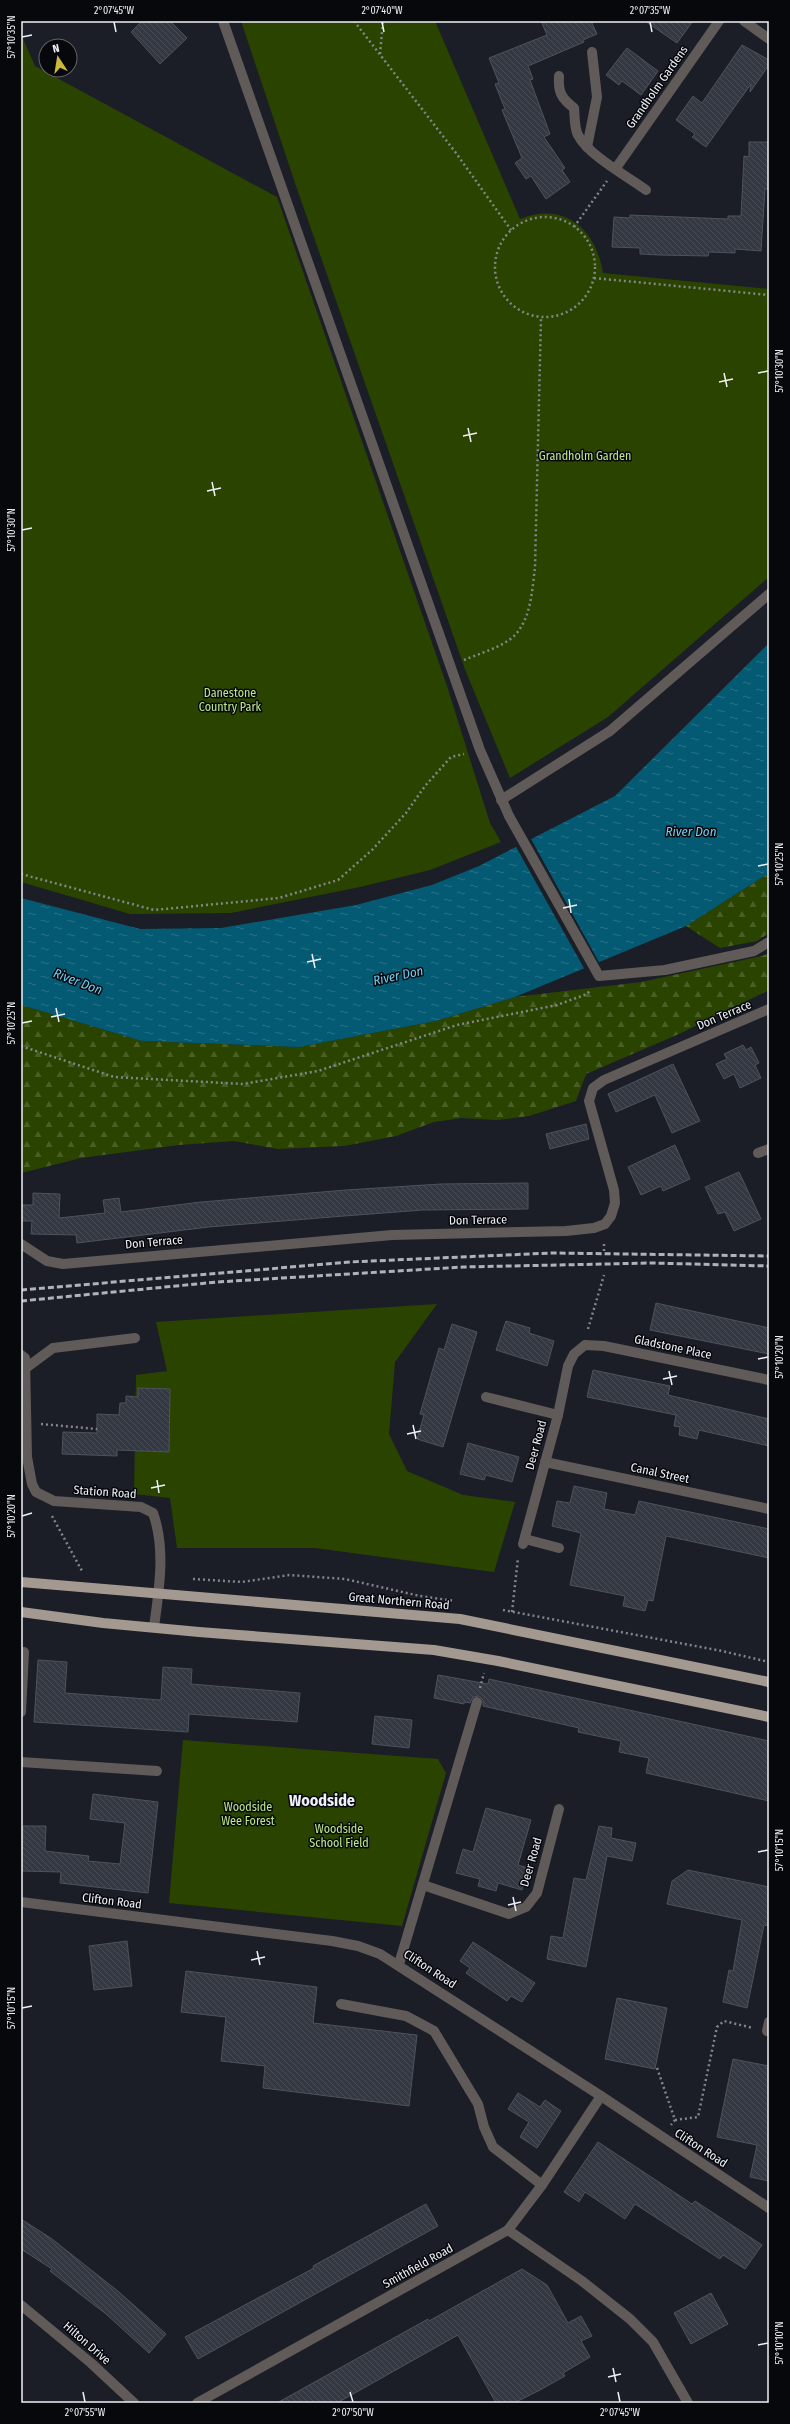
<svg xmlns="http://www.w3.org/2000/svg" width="790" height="2424" viewBox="0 0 790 2424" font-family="'Fira Sans Condensed',sans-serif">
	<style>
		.forest { fill: url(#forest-firs) }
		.green { fill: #2a4400 }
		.water { fill: url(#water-ripples) }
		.pier { fill: #1b1e27 }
		.building { fill: url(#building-back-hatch); stroke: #4e525d }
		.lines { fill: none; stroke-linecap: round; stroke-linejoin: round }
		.path { stroke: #83858d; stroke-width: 2.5; stroke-dasharray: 2 3; stroke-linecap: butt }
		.minor { stroke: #605b58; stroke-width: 10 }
		.major { stroke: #a39991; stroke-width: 10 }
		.rail { stroke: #b0b2ba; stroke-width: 3; stroke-dasharray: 6 3; stroke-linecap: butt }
		.ticks { fill: none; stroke: #eff1f8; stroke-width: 1.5 }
		.labels { text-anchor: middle; stroke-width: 3; stroke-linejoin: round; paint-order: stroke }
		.street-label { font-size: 12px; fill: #eff1f8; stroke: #07080c }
		.park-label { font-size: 12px; fill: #bce88a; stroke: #07080c }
		.water-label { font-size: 13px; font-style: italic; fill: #6fd0f4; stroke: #07080c }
		.district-label { font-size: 16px; font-weight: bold; fill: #eff1f8; stroke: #07080c }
		.neatline { fill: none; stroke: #eff1f8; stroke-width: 1.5 }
		.ticks-label { font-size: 10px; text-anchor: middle; fill: #eff1f8 }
	</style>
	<defs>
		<pattern id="forest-firs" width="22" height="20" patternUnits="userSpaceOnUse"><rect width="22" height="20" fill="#2a4400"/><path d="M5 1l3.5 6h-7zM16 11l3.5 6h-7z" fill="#495f26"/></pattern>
		<pattern id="water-ripples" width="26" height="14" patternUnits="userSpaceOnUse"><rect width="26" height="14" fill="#045a72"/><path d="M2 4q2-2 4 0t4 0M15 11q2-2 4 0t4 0" fill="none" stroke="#297287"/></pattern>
		<pattern id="building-back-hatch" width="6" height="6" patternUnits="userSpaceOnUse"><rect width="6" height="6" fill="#343842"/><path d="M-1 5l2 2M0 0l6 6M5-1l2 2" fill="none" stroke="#484c55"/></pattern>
	</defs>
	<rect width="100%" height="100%" fill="#1b1e27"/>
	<g class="forest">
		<path d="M769 873V933L757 941 720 948 686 926Z"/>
		<path d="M769 953V990L679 1034 586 1074 576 1101 529 1116 497 1120 462 1118 434 1122 396 1136 344 1146 278 1149 234 1141 179 1145 81 1158 21 1173V1005L142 1041 299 1047 436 1021 515 997 641 982 762 956Z"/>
	</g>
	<g class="green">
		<path d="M241 21H435L520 219C564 201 596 229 603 273L769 289V577L608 717 510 778 466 672 295 183Z"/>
		<path d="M21 34 35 66 277 197 447 686 490 823 501 842 430 870 360 887 231 913 130 914 21 882Z"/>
		<path d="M437 1304 395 1362 389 1434 407 1471 463 1495 515 1502 494 1572 315 1548H177L170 1498 134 1494 136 1375 167 1371 156 1322Z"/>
		<path d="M183 1740 438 1759 446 1773 402 1926 169 1903Z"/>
	</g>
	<path class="water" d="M769 643V873L686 926 515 997 436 1021 299 1047 142 1041 21 1005V898L140 929 221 928 356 905 432 885 479 866 615 796Z"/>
	<path class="pier" d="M530 837 600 964 585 970 515 845Z"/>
	<g class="building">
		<path d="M142 21H170L187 38 160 64 131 32Z"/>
		<path d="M541 21H591L597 34 583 40 584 42 528 66 533 79 530 80 550 134 544 137 565 168 562 170 570 182 546 199 531 176 526 179 515 163 522 158 502 110 505 109 495 84 499 83 489 58 547 35Z"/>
		<path d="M645 21H693L677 43Z"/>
		<path d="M742 45 769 60V65L750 92 751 84 706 147 692 137 695 134 676 120 693 96 702 103Z"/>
		<path d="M627 48 658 71 641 95 622 81 619 85 606 75Z"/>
		<path d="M749 142H769V189H765L761 251 735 249V253L709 252 708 256 659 255 640 254V248L612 247 614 217 630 218V215L728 219V216H741L744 156 749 157Z"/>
		<path d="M743 1045 746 1050 751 1047 759 1063 755 1065 761 1078 740 1088 734 1074 724 1079 716 1064 727 1059 724 1054Z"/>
		<path d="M673 1064 700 1121 672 1133 655 1095 616 1112 608 1094Z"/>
		<path d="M586 1124 589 1139 550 1149 546 1134Z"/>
		<path d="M675 1145 690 1179 663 1191 661 1186 641 1195 628 1167Z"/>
		<path d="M739 1172 761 1219 734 1231 725 1212 718 1214 705 1187Z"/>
		<path d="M528 1183V1209L423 1210 344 1216 209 1227 77 1243 76 1235 31 1234 32 1221H21V1205H33V1193L60 1194 59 1218 105 1213 103 1200 119 1198 121 1212 201 1202 346 1190 441 1184Z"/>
		<path d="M656 1303 769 1328V1354L650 1330Z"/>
		<path d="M506 1321 530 1328 529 1333 554 1341 547 1366 496 1350Z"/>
		<path d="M452 1324 477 1332 443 1447 417 1439 424 1415 420 1414 432 1372 439 1348 444 1350Z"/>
		<path d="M593 1370 670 1386 668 1395 769 1419V1446L699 1430 697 1439 679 1435 680 1427 674 1426 676 1415 587 1397Z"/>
		<path d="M138 1388 170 1389 169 1452 117 1450V1456L62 1454 63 1432 97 1433V1414L119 1415 120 1403H126V1396L138 1397Z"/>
		<path d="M468 1443 519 1457 512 1482 486 1475 484 1480 460 1474Z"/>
		<path d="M574 1486 607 1493 604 1509 635 1515 639 1501 769 1529V1558L666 1536 653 1601 648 1600 645 1611 623 1606 625 1596 570 1585 581 1533 552 1526 557 1501 570 1503Z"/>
		<path d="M38 1660 67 1662 65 1693 161 1700 163 1667 192 1669 191 1684 300 1693 297 1722 189 1714 188 1732 34 1722Z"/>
		<path d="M438 1675 488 1684 489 1679 769 1741V1801L646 1773 649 1758 619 1752 621 1741 578 1732 579 1728 483 1706V1700L479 1696 473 1697 470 1703 464 1702V1704L434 1698Z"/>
		<path d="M375 1716 412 1720 409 1748 372 1744Z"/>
		<path d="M93 1794 158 1802 148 1893 60 1883 61 1872 22 1871 23 1826H46L45 1851 89 1856 88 1861 120 1864 125 1823 90 1819Z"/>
		<path d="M486 1808 531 1820 518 1865 528 1868 522 1890 498 1883 496 1891 478 1886 480 1879 456 1873 463 1849 473 1852Z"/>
		<path d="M599 1826 612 1828 611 1838 636 1843 632 1861 607 1856 586 1967 547 1959 551 1936 563 1938 574 1878 586 1880Z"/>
		<path d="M688 1870 769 1887V1926L764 1925 747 2008 723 2002 729 1970 733 1971 742 1920 667 1904 672 1881Z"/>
		<path d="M127 1941 132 1986 94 1990 89 1946Z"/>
		<path d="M473 1942 535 1983 522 2002 511 1996 507 2001 466 1973 470 1968 460 1961Z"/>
		<path d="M186 1971 317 1987 313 2023 417 2035 409 2106 263 2088 265 2066 221 2061 226 2017 181 2012Z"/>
		<path d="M617 1998 667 2008 655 2069 605 2059Z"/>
		<path d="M733 2059 769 2066V2181L750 2177 757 2145 717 2137Z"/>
		<path d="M518 2093 540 2107 545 2100 561 2111 537 2148 520 2137 529 2122 508 2109Z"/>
		<path d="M598 2142 692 2204 695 2201 762 2245 745 2269 723 2255 720 2259 635 2204 625 2219 585 2192 579 2202 564 2192Z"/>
		<path d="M426 2204 438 2226 198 2359 185 2337 314 2268 313 2266Z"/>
		<path d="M21 2219 52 2239 119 2292 166 2334 149 2353 106 2314 50 2271 52 2269 21 2249Z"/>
		<path d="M522 2269 547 2285 568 2323 581 2316 592 2336 581 2341 590 2357 563 2373 565 2376 540 2390 514 2403H496L458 2335 337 2403H277L428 2319 429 2321Z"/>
		<path d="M711 2293 728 2324 691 2344 674 2313Z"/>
	</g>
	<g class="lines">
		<g class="path">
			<path d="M354 21 456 153 511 230"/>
			<path d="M380 54 383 21"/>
			<circle cx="545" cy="267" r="50"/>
			<path d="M574 227 607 181"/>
			<path d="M594 278 769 295"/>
			<path d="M464 660C478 654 496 649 509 640 531 625 532 591 535 567L541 317"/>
			<path d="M21 874 154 910 279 898 338 880 372 850 406 813 425 786 451 757 464 754"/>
			<path d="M21 1046 114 1077 243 1084 318 1071 457 1025 557 1005 587 994 591 989"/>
			<path d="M604 1251V1241"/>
			<path d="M588 1329 604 1275"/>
			<path d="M41 1424 97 1429"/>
			<path d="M52 1516 82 1571"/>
			<path d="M193 1579 242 1582 289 1575 345 1579 420 1596 455 1601"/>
			<path d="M503 1610 722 1651 769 1662"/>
			<path d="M512 1612 518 1558"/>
			<path d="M480 1688 484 1673"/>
			<path d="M657 2068 675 2120 671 2125"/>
			<path d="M675 2120 698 2117 717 2027 724 2021 753 2028"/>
		</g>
		<g class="minor">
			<path d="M223 21 480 750 509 816 599 976 665 970 754 951 769 942"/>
			<path d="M744 21 769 39"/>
			<path d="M559 76C558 92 561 98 574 108 575 117 574 127 578 135 588 155 627 176 646 190"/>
			<path d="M587 147 597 97 592 52"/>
			<path d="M616 168 719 21"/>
			<path d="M501 800 610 731 769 594"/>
			<path d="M758 1153 769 1149"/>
			<path d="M21 1244 47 1261 63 1264 392 1235 566 1231 594 1228 605 1224 611 1216 615 1203 614 1190 589 1101 593 1088 604 1080 769 1009"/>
			<path d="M21 1355 25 1358 27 1457 32 1484 36 1492 54 1501 141 1507 153 1513C166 1549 159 1590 154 1627"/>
			<path d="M26 1368 53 1348 135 1338"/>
			<path d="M486 1397 558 1415"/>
			<path d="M545 1462 769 1509"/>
			<path d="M525 1539 559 1548"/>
			<path d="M523 1544 558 1415 568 1366 574 1354 585 1345 604 1346 769 1380"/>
			<path d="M21 1712 24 1652"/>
			<path d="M21 1762 157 1771"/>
			<path d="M423 1885 509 1914 526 1907 537 1893 559 1809"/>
			<path d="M21 1902 332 1941 358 1946 380 1954 601 2096 769 2208"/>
			<path d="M399 1964 477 1702"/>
			<path d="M341 2004 406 2016 434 2031 478 2104 484 2127 493 2147 542 2185"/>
			<path d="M769 2022 767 2031H769"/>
			<path d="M508 2230 582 2281 630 2319 653 2342 688 2403"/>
			<path d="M21 2305 91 2363 134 2403"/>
			<path d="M197 2403 508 2230 542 2185 601 2096"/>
		</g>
		<g class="major">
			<path d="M21 1582 460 1619 769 1682"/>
			<path d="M21 1612 103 1623 199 1632 434 1650 498 1661 769 1717"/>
		</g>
		<g class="rail">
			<path d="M21 1290 350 1262 551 1253 769 1256"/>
			<path d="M21 1301 217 1282 463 1267 652 1263 769 1266"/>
		</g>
	</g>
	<path class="ticks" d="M114 22 116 32M382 22 384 32M650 22 652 32M22 37 32 35M724 373 727 387M758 373 768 371M719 382 733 379M468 428 471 442M463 436 477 433M212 482 215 496M207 491 221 488M22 530 32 528M758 866 768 864M569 899 571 913M563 908 577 905M312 954 315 968M307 962 321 959M56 1008 59 1022M51 1017 65 1014M22 1023 32 1021M758 1359 768 1357M669 1371 672 1385M663 1379 677 1376M413 1425 416 1439M407 1434 421 1431M157 1480 159 1493M151 1488 165 1485M22 1516 32 1513M758 1852 768 1850M513 1897 516 1911M508 1905 521 1902M257 1951 260 1965M251 1960 265 1957M22 2008 32 2006M758 2345 768 2343M613 2368 616 2382M608 2377 621 2374M83 2392 85 2402M350 2392 353 2402M618 2392 620 2402"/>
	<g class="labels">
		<g class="street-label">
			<text transform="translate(657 87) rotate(-55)" y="4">Grandholm Gardens</text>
			<text transform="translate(724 1015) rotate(-23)" y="4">Don Terrace</text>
			<text transform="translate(478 1220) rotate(-1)" y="4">Don Terrace</text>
			<text transform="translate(154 1242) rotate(-5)" y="4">Don Terrace</text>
			<text transform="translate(673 1347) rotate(12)" y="4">Gladstone Place</text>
			<text transform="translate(536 1445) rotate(-75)" y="4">Deer Road</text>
			<text transform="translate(660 1473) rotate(12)" y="4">Canal Street</text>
			<text transform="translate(105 1492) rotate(4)" y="4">Station Road</text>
			<text transform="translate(399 1601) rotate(5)" y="4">Great Northern Road</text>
			<text transform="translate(531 1862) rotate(-74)" y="4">Deer Road</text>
			<text transform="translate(112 1901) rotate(7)" y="4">Clifton Road</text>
			<text transform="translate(430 1969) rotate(33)" y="4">Clifton Road</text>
			<text transform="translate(701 2148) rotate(33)" y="4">Clifton Road</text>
			<text transform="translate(418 2266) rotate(-29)" y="4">Smithfield Road</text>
			<text transform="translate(87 2343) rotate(41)" y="4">Hilton Drive</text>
		</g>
		<g class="park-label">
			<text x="585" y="460">Grandholm Garden</text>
			<text x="230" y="697">Danestone<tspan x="230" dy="14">Country Park</tspan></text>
			<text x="248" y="1811">Woodside<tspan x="248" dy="14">Wee Forest</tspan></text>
			<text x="339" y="1833">Woodside<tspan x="339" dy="14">School Field</tspan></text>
		</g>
		<g class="water-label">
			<text x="691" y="836">River Don</text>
			<text transform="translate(398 975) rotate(-12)" y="5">River Don</text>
			<text transform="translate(78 981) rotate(21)" y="5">River Don</text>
		</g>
		<g class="district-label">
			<text x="322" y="1806">Woodside</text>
		</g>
	</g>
	<rect width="790" height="2424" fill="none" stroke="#07080c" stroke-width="44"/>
	<g transform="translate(58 58) rotate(348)"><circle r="19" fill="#07080c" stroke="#64656a"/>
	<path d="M0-3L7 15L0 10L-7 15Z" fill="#c9ba3a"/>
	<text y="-6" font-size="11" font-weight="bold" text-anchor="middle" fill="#eff1f8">N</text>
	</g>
	<rect x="22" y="22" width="746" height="2380" class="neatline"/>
	<g class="ticks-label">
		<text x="114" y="14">2°07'45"W</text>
		<text x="382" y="14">2°07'40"W</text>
		<text x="650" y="14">2°07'35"W</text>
		<text transform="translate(11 37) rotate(-90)" y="4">57°10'35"N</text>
		<text transform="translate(779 371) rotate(-90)" y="4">57°10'30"N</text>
		<text transform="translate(11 530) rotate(-90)" y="4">57°10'30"N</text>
		<text transform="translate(779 864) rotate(-90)" y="4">57°10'25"N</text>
		<text transform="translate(11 1023) rotate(-90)" y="4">57°10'25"N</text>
		<text transform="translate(779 1357) rotate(-90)" y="4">57°10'20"N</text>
		<text transform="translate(11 1516) rotate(-90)" y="4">57°10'20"N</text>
		<text transform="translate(779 1850) rotate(-90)" y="4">57°10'15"N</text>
		<text transform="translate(11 2008) rotate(-90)" y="4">57°10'15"N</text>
		<text transform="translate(779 2343) rotate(-90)" y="4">57°10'10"N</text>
		<text x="85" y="2416">2°07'55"W</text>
		<text x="353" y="2416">2°07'50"W</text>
		<text x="620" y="2416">2°07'45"W</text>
	</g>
</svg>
